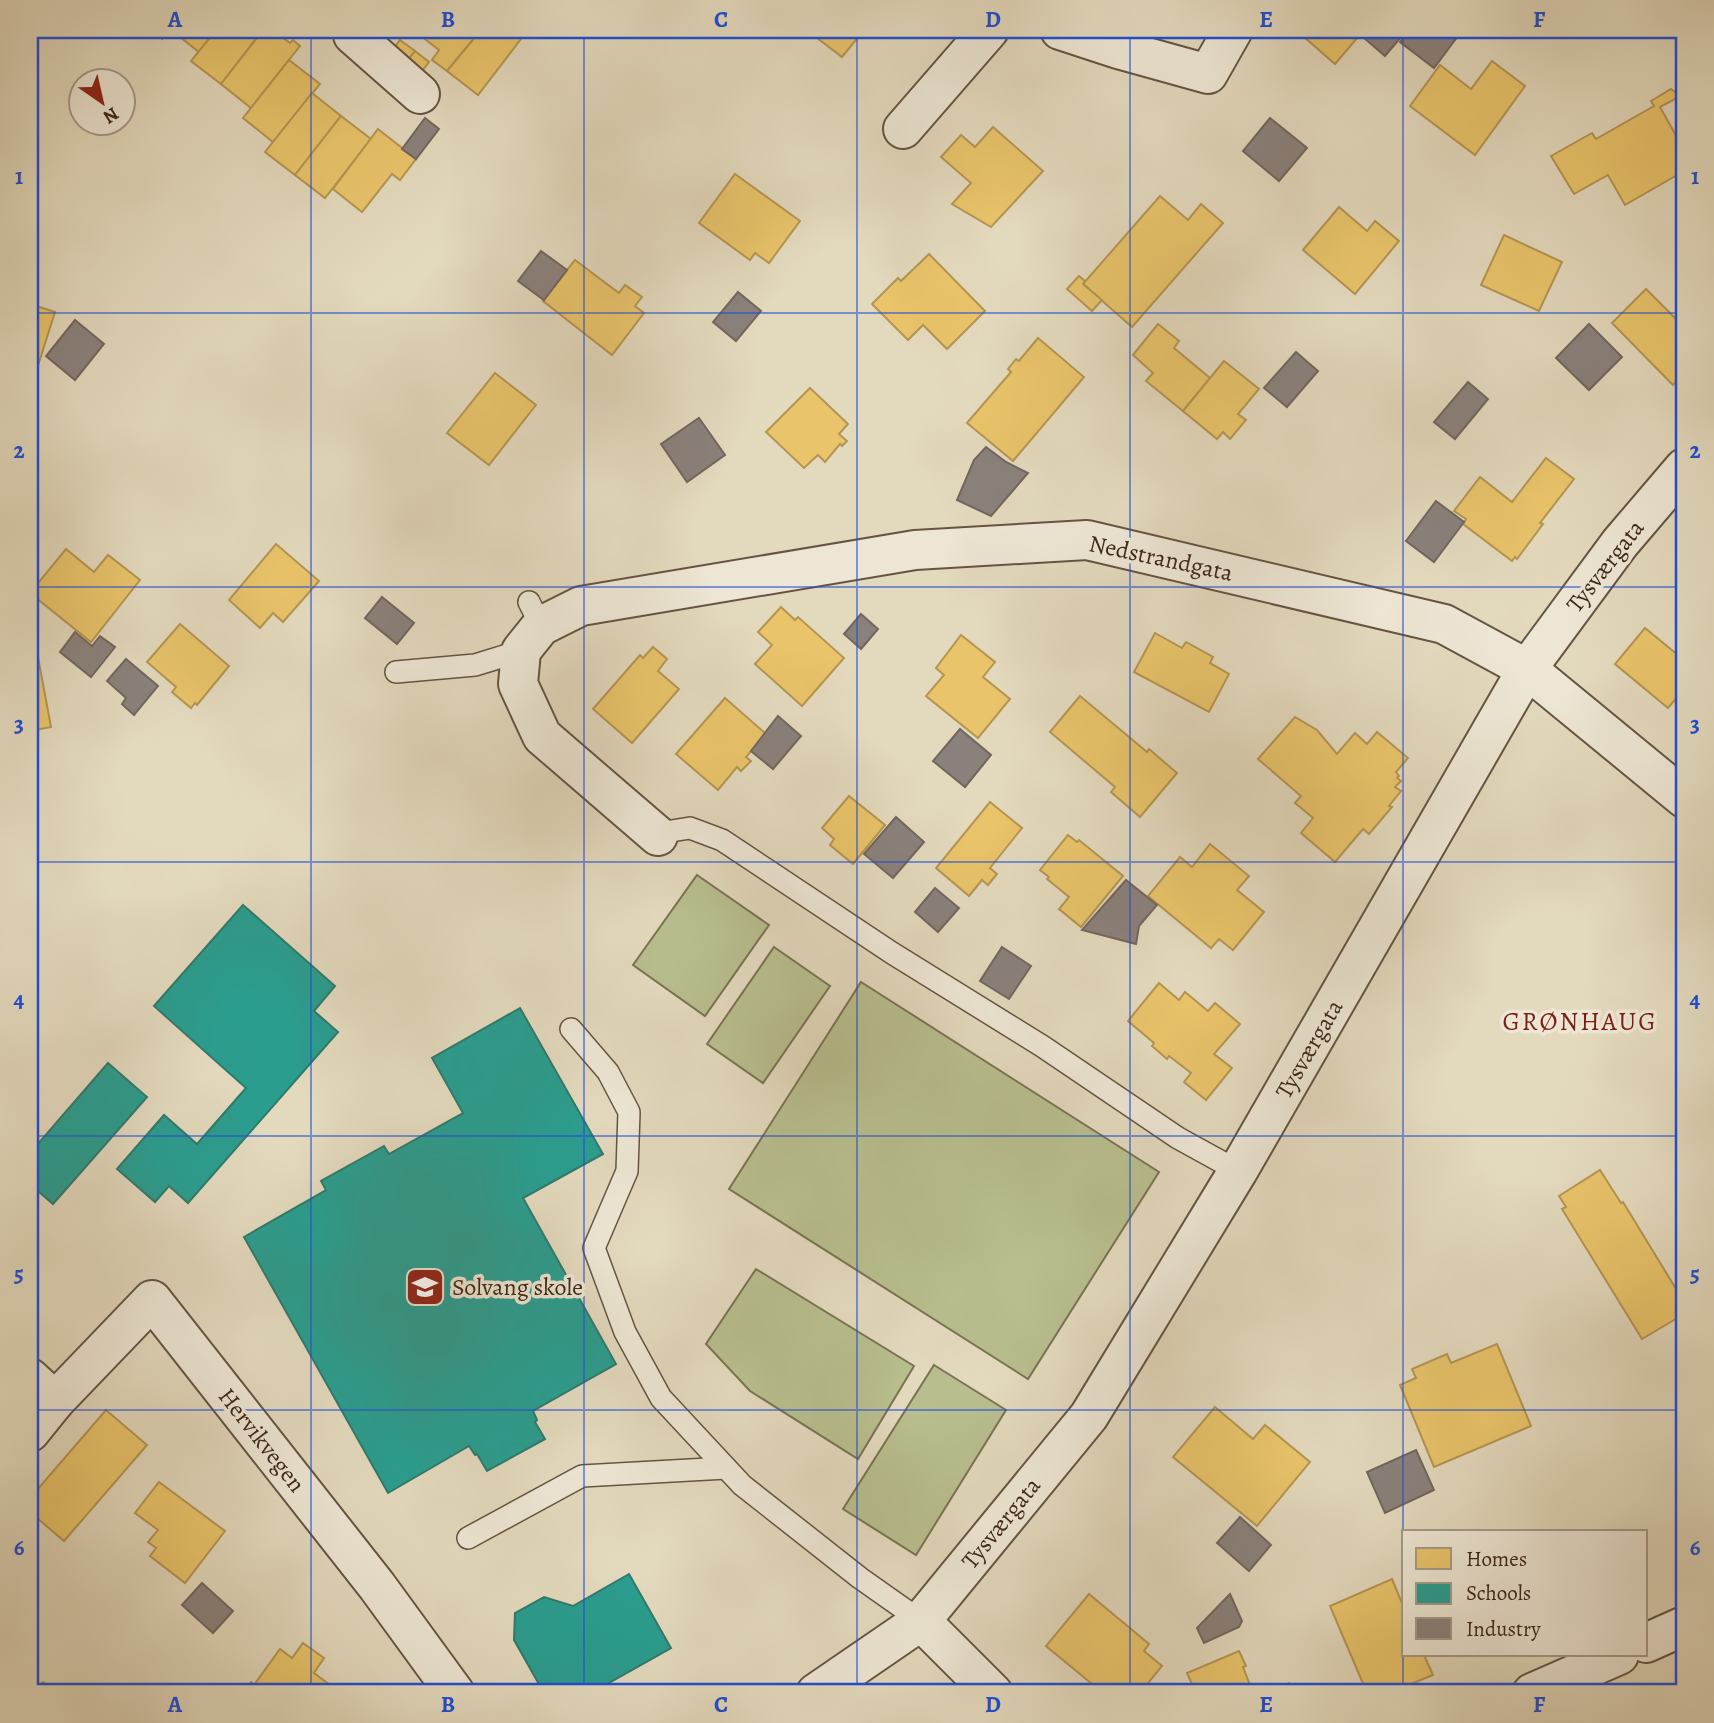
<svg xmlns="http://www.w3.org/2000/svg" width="1714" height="1723" viewBox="0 0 1714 1723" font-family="Alegreya,serif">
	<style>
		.green { fill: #b8be8e; stroke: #7a7354; stroke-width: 2 }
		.homes { fill: #e9c46a; stroke: #b59552; stroke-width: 2 }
		.schools { fill: #2a9d8f; stroke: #307a6c; stroke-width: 2 }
		.industry { fill: #8a817c; stroke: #73665e; stroke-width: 2 }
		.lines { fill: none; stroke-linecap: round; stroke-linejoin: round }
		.service-casing { stroke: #665442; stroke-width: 24 }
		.minor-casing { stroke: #665442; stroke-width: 42 }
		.service { stroke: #ede6d4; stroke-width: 21 }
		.minor { stroke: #ede6d4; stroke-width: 38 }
		.grid { fill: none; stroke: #1d4ed8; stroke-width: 2; stroke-opacity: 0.55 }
		.labels { text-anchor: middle; stroke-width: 7; stroke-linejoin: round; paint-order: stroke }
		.street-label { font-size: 24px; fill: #3d2819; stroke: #ede6d4 }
		.poi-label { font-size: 24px; fill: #3d2819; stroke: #ede6d4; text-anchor: start }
		.neighbourhood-label { font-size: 26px; letter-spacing: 2px; fill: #7a1f14; stroke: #ede6d4 }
		.neatline { fill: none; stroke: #1d4ed8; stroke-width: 2.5 }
		.grid-label { font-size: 23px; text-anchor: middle; font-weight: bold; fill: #1d4ed8 }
	</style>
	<rect width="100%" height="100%" fill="#e3d9bd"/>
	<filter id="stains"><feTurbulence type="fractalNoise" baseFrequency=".00286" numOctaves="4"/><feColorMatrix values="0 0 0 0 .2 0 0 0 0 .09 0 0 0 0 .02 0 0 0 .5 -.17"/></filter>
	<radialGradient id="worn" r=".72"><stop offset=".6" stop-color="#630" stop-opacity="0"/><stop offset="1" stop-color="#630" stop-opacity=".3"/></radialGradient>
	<g class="green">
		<path d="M697 875 769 925 705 1016 633 965Z"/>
		<path d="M774 947 830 986 763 1083 707 1044Z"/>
		<path d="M861 982 1159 1172 1028 1379 729 1189Z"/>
		<path d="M756 1269 914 1366 858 1459 750 1391 706 1344Z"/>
		<path d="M934 1365 1006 1410 916 1555 843 1509Z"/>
	</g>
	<g class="homes">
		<path d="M151 30H169L162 39Z"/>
		<path d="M171 30H216L199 52Z"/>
		<path d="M216 30H263L221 84 191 61Z"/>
		<path d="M263 30H272L290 43 293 40 300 46 251 108 221 84Z"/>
		<path d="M432 30H481L447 71 432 60 439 50 425 39Z"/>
		<path d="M481 30H508L521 39 478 95 447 71Z"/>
		<path d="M815 30H864L842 57 812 34Z"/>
		<path d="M1296 30H1364L1335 64Z"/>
		<path d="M400 40 415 51 405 64 390 53Z"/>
		<path d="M415 51 429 62 419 75 405 64Z"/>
		<path d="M289 60 320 84 273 142 243 118Z"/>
		<path d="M1492 61 1525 86 1475 155 1410 106 1440 65 1471 89Z"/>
		<path d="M1671 89 1681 96 1660 107 1684 150V171L1625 205 1608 175 1574 194 1551 156 1592 133 1596 139 1654 106 1651 101Z"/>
		<path d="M312 93 341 116 295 175 265 152Z"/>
		<path d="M341 116 371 139 325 198 295 175Z"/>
		<path d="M993 127 1043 171 991 227 952 204 971 183 941 157 961 135 975 147Z"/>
		<path d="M378 129 416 159 400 180 392 174 362 212 333 189Z"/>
		<path d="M735 174 800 221 769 263 755 253 750 260 699 223Z"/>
		<path d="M1160 196 1188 220 1201 204 1223 223 1132 327 1083 284Z"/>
		<path d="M1339 207 1367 231 1375 221 1399 241 1355 294 1303 250Z"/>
		<path d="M1504 235 1562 262 1539 311 1481 285Z"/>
		<path d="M929 254 985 311 947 349 923 325 908 340 872 304 898 278 901 281Z"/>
		<path d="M575 260 619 293 625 285 642 297 635 306 644 313 612 355 543 301Z"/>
		<path d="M1079 276 1085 281 1083 284 1102 300 1092 311 1067 289Z"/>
		<path d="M1646 289 1676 319 1684 311V374L1673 385 1612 323Z"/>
		<path d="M30 304 55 312 30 391Z"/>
		<path d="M1158 324 1179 341 1174 348 1210 378 1183 411 1146 381 1153 373 1133 355Z"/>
		<path d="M1038 338 1084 377 1013 461 967 423 1011 372 1008 369 1016 359 1019 361Z"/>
		<path d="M1224 361 1259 389 1238 414 1246 420 1230 439 1223 432 1217 439 1183 411Z"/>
		<path d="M495 373 536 405 489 465 447 433Z"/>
		<path d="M810 388 848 424 839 434 847 441 842 446 840 444 825 462 818 455 804 468 766 432Z"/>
		<path d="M1546 458 1574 479 1540 523 1543 524 1517 559 1515 557 1512 561 1463 524 1466 519 1454 511 1480 477 1512 502Z"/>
		<path d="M276 544 319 581 283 622 273 613 260 628 229 600Z"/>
		<path d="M66 549 94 572 108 555 140 580 91 642 30 593Z"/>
		<path d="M781 607 795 620 798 617 844 658 802 706 755 664 772 645 758 632Z"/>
		<path d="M180 624 229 666 197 705 195 703 191 708 172 692 176 687 147 662Z"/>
		<path d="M1645 628 1684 660V689L1668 708 1615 664Z"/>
		<path d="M1155 633 1182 648 1186 642 1213 657 1210 663 1229 674 1209 712 1134 672Z"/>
		<path d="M961 635 995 662 983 677 1010 699 978 738 926 696 944 675 936 668Z"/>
		<path d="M653 647 667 659 658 671 679 689 632 743 593 709 640 655 643 658Z"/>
		<path d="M38 657 51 727 30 731V659Z"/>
		<path d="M1080 696 1147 752 1149 749 1177 773 1140 817 1111 792 1115 787 1050 732Z"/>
		<path d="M725 698 766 734 746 757 751 761 741 771 737 767 718 790 676 754Z"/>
		<path d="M1295 717 1317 730 1337 754 1355 733 1367 744 1377 732 1408 758 1396 772 1399 776 1397 778 1401 781 1395 787 1401 791 1389 806 1392 807 1369 834 1363 829 1335 862 1301 833 1313 818 1295 803 1301 796 1258 759Z"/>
		<path d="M849 796 885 825 853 864 830 845 834 839 822 828Z"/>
		<path d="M990 802 1022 828 990 868 997 874 988 885 982 880 969 896 936 868Z"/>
		<path d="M1068 835 1077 842 1079 840 1123 876 1081 927 1059 909 1069 897 1047 879 1049 877 1040 870Z"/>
		<path d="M1210 844 1249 876 1237 890 1264 912 1233 950 1219 939 1211 948 1148 896 1180 857 1192 867Z"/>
		<path d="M1159 983 1179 1000 1185 992 1208 1011 1215 1003 1240 1024 1214 1054 1232 1068 1206 1100 1184 1082 1191 1073 1169 1056 1167 1059 1152 1046 1154 1043 1128 1021Z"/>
		<path d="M1600 1170 1621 1203 1623 1202 1684 1302V1314L1642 1339 1562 1209 1566 1207 1559 1196Z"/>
		<path d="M1497 1344 1531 1426 1434 1467 1400 1385 1416 1378 1412 1369 1447 1354 1451 1363Z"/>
		<path d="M1215 1407 1253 1439 1265 1425 1310 1462 1257 1526 1173 1457Z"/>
		<path d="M106 1410 147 1445 64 1541 30 1512V1498Z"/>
		<path d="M159 1482 225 1531 185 1583 150 1556 156 1548 148 1542 158 1530 135 1513Z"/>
		<path d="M1392 1579 1404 1608V1655H1424L1433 1675 1389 1693H1367L1330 1606Z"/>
		<path d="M1089 1594 1149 1644 1144 1651 1162 1666 1140 1693H1115L1111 1690 1108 1693H1103L1046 1646Z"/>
		<path d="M303 1643 324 1658 314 1673 330 1685 324 1693H243L251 1682 254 1685 280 1649 292 1658Z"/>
		<path d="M1239 1651 1246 1666 1243 1667 1252 1690 1255 1689 1257 1693H1196L1187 1673Z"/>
		<path d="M43 1682 58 1693H34Z"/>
		<path d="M1289 1683 1293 1693H1266Z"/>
	</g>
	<g class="schools">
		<path d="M243 905 335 986 314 1011 338 1032 188 1203 169 1186 155 1202 117 1169 164 1115 197 1144 246 1088 154 1006Z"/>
		<path d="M520 1008 603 1154 523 1198 616 1364 533 1411 537 1420 535 1422 545 1439 487 1471 477 1454 475 1455 469 1446 388 1493 244 1237 326 1190 321 1181 384 1146 389 1154 463 1113 432 1058Z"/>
		<path d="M108 1063 147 1097 53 1204 30 1184V1153Z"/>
		<path d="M629 1574 671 1648 591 1693H544L514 1640 515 1613 544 1597 573 1606Z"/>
	</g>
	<g class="industry">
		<path d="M1371 30H1407L1385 56 1364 38Z"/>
		<path d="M1410 30H1450L1458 36 1434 68 1400 42Z"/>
		<path d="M425 118 439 129 416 159 402 149Z"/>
		<path d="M1270 118 1307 148 1279 181 1243 151Z"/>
		<path d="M541 251 567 270 544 300 518 281Z"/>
		<path d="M738 292 761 311 736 341 713 322Z"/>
		<path d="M75 320 104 344 75 380 46 356Z"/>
		<path d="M1589 324 1622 357 1589 390 1556 358Z"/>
		<path d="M1296 352 1318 371 1287 407 1264 388Z"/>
		<path d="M1468 382 1488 399 1455 439 1434 422Z"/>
		<path d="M699 418 725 455 687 482 661 444Z"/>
		<path d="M986 447 1006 462 1028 473 991 516 957 500 974 460Z"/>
		<path d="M1436 501 1464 522 1434 562 1406 541Z"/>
		<path d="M382 597 414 623 397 644 365 618Z"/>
		<path d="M861 614 878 629 861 649 844 634Z"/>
		<path d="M75 632 92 646 100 636 115 647 91 677 60 652Z"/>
		<path d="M126 659 158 686 134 715 122 704 126 698 107 681Z"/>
		<path d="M778 716 801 736 773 769 751 751Z"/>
		<path d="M960 729 991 755 965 787 933 761Z"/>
		<path d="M896 817 924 842 893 878 864 854Z"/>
		<path d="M1126 880 1157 905 1139 926 1136 944 1082 930Z"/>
		<path d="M935 888 959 908 938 932 915 912Z"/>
		<path d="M1002 947 1031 966 1009 999 980 981Z"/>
		<path d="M1416 1450 1434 1490 1385 1513 1367 1472Z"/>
		<path d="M1240 1517 1271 1545 1249 1571 1217 1543Z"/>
		<path d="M202 1583 233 1611 213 1633 182 1605Z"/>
		<path d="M1230 1594 1242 1621 1239 1627 1204 1643 1197 1628Z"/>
	</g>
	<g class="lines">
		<g class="service-casing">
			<g id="service">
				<path d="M529 602 541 626"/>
				<path d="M396 672 475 665 521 651"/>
				<path d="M658 836 665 832 690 828 722 840 892 953 1042 1046 1178 1138 1238 1171"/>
				<path d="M571 1029 608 1072 629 1112 627 1171 594 1248 625 1332 661 1398 742 1485 860 1578 921 1621"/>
				<path d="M468 1538 582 1476 726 1468"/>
			</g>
		</g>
		<g class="minor-casing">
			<g id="minor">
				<path d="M355 30 353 35 420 94"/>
				<path d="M1060 30 1118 49 1208 74 1233 30"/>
				<path d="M903 129 989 30"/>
				<path d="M658 836 542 736 518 684 521 651 541 626 581 606 915 550 1087 540 1444 624 1527 669 1684 798"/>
				<path d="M30 1378 55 1401"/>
				<path d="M30 1432 55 1401 152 1300 377 1586 455 1693"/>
				<path d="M921 1621 993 1693"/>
				<path d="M1646 1643 1684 1626"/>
				<path d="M816 1693 921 1621 1089 1416 1238 1171 1527 669 1620 543 1684 468"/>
				<path d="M1532 1693 1619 1655"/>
			</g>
		</g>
		<use href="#service" class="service"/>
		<use href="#minor" class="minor"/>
	</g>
	<path class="grid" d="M311 30V1693M584 30V1693M857 30V1693M1130 30V1693M1403 30V1693M30 313H1684M30 587H1684M30 862H1684M30 1136H1684M30 1410H1684"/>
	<defs>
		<g id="school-square" transform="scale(2.0125)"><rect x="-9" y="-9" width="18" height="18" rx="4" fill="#8f2418" stroke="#ede6d4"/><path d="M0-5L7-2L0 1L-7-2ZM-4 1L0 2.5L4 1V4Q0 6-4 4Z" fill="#fff"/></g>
	</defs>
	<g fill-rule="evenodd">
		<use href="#school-square" x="425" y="1287"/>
	</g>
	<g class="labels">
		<g class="street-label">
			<text transform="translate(1161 558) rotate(12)" y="8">Nedstrandgata</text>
			<text transform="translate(1605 566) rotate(-52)" y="8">Tysværgata</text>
			<text transform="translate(1309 1049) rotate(-60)" y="8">Tysværgata</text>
			<text transform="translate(262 1440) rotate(52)" y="8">Hervikvegen</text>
			<text transform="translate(1001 1523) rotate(-51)" y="8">Tysværgata</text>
		</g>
		<g class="poi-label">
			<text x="452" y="1295">Solvang skole</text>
		</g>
		<g class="neighbourhood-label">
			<text x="1580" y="1030">GRØNHAUG</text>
		</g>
	</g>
	<rect width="1714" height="1723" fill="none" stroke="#e3d9bd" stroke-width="77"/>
	<rect x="1402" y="1530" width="245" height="126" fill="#ede6d4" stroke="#a79a89" stroke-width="2"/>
	<rect x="1416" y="1548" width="35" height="21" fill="#e9c46a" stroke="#a79a89" stroke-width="2"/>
	<text x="1466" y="1566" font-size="21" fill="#3d2819">Homes</text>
	<rect x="1416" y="1583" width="35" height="21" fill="#2a9d8f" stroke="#a79a89" stroke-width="2"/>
	<text x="1466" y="1600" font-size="21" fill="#3d2819">Schools</text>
	<rect x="1416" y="1618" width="35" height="21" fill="#8a817c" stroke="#a79a89" stroke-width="2"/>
	<text x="1466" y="1636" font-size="21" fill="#3d2819">Industry</text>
	<g transform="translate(102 102) rotate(146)"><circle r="33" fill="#ede6d4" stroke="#a79a89" stroke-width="2"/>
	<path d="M0-5L12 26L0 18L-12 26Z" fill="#8f2418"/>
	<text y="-10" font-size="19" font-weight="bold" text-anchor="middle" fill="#3d2819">N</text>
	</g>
	<rect x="38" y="38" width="1638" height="1646" class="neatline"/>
	<g class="grid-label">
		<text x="175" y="27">A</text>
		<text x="448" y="27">B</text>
		<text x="721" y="27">C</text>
		<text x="993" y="27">D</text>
		<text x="1266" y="27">E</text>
		<text x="1539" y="27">F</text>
		<text x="19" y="184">1</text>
		<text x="1695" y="184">1</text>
		<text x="19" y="458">2</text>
		<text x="1695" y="458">2</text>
		<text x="19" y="732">3</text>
		<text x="1695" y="732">3</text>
		<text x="19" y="1007">4</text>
		<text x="1695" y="1007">4</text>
		<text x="19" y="1281">5</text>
		<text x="1695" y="1281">5</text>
		<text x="19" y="1555">6</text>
		<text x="1695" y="1555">6</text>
		<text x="175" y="1712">A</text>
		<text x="448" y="1712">B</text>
		<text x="721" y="1712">C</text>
		<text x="993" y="1712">D</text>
		<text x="1266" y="1712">E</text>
		<text x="1539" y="1712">F</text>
	</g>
	<rect width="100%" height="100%" filter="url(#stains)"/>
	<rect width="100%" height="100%" fill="url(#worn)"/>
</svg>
